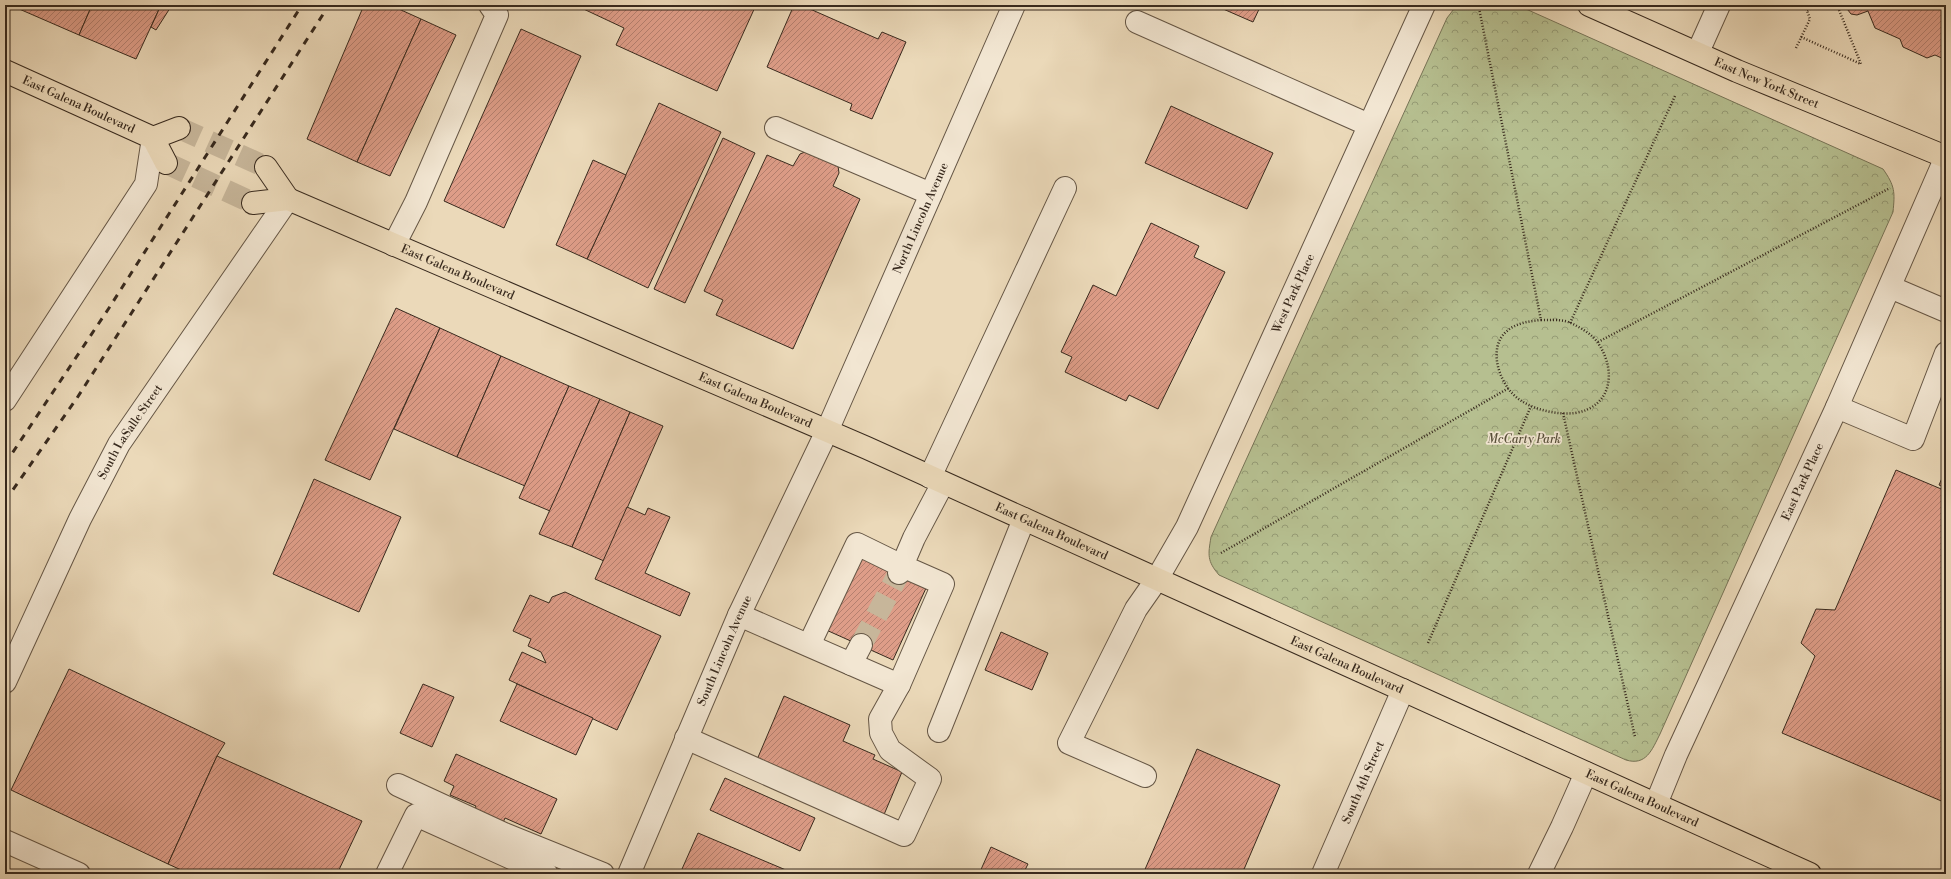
<svg xmlns="http://www.w3.org/2000/svg" width="1951" height="879" viewBox="0 0 1951 879" font-family="'Libre Bodoni',serif">
	<style>
		.park { fill: url(#park-crowns); stroke: #777457 }
		.building { fill: url(#building-hatch); stroke: #382a1e }
		.lines { fill: none; stroke-linecap: round; stroke-linejoin: round }
		.minor-tunnel { stroke: #c7b69a; stroke-width: 22; stroke-dasharray: 22 11; stroke-linecap: butt }
		.major-tunnel { stroke: #c7b69a; stroke-width: 22; stroke-dasharray: 22 11; stroke-linecap: butt }
		.minor-casing { stroke: #655645; stroke-width: 24 }
		.major-casing { stroke: #382a1e; stroke-width: 24 }
		.path { stroke: #382a1e; stroke-width: 2.5; stroke-dasharray: 1 2; stroke-linecap: butt }
		.minor { stroke: #f2e6d2; stroke-width: 22 }
		.major { stroke: #ebd9b9; stroke-width: 22 }
		.rail { stroke: #382a1e; stroke-width: 3; stroke-dasharray: 7 7; stroke-linecap: butt }
		.labels { text-anchor: middle; stroke-width: 3.5; stroke-linejoin: round; paint-order: stroke }
		.street-label { font-size: 12px; fill: #382a1e; stroke: #f2e6d2 }
		.park-label { font-size: 12px; font-style: italic; fill: #584f3a; stroke: #f2e6d2 }
	</style>
	<defs>
		<pattern id="park-crowns" width="20" height="18" patternUnits="userSpaceOnUse"><rect width="20" height="18" fill="#b6bf90"/><path d="M2 6a3 3 0 1 1 6 0M12 15a3 3 0 1 1 6 0" fill="none" stroke="#959b75"/></pattern>
		<pattern id="building-hatch" width="6" height="6" patternUnits="userSpaceOnUse"><rect width="6" height="6" fill="#de9d88"/><path d="M-1 1l2-2M0 6l6-6M5 7l2-2" fill="none" stroke="#b5806f"/></pattern>
	</defs>
	<rect width="100%" height="100%" fill="#ebd9b9"/>
	<filter id="stains"><feTurbulence type="fractalNoise" baseFrequency=".005" numOctaves="4"/><feColorMatrix values="0 0 0 0 .2 0 0 0 0 .09 0 0 0 0 .02 0 0 0 .5 -.17"/></filter>
	<radialGradient id="worn" r=".72"><stop offset=".6" stop-color="#630" stop-opacity="0"/><stop offset="1" stop-color="#630" stop-opacity=".3"/></radialGradient>
	<path class="park" d="M1457 5H1517L1883 169C1895 186 1895 192 1893 212L1660 734C1652 750 1646 766 1626 760L1219 575C1207 561 1208 555 1211 537L1447 18Z"/>
	<g class="building">
		<path d="M10 5H92L79 35Z"/>
		<path d="M92 5H161L136 59 79 35Z"/>
		<path d="M161 5H172L156 30 151 27Z"/>
		<path d="M364 5H390L421 19 357 162 307 139Z"/>
		<path d="M575 5H756L717 91 616 45 624 28Z"/>
		<path d="M794 5H801L878 39 882 32 906 42 872 119 850 110 852 104 767 67Z"/>
		<path d="M1214 5H1261L1253 22Z"/>
		<path d="M1844 5H1946V60L1935 55 1927 58 1903 47 1900 39 1875 28 1868 11 1857 15 1851 14Z"/>
		<path d="M421 19 456 35 390 176 357 162Z"/>
		<path d="M521 29 581 56 504 228 444 201Z"/>
		<path d="M659 103 721 132 648 288 587 259Z"/>
		<path d="M1171 106 1273 153 1247 209 1145 163Z"/>
		<path d="M723 138 755 153 685 303 654 289Z"/>
		<path d="M815 148 837 159 839 173 833 186 860 199 793 349 716 315 723 300 704 291 767 155 793 166 800 154Z"/>
		<path d="M593 160 626 175 587 259 556 245Z"/>
		<path d="M1151 223 1199 246 1194 257 1225 272 1158 409 1129 395 1126 401 1065 372 1072 357 1061 352 1093 285 1116 296Z"/>
		<path d="M396 308 440 328 370 480 325 460Z"/>
		<path d="M440 328 501 356 457 457 394 429Z"/>
		<path d="M501 356 569 386 525 486 457 457Z"/>
		<path d="M569 386 600 399 550 511 519 498Z"/>
		<path d="M600 399 630 412 572 547 539 534Z"/>
		<path d="M630 412 663 426 604 561 572 547Z"/>
		<path d="M1946 469V488L1939 485Z"/>
		<path d="M1896 470 1946 491V803L1782 733 1815 656 1801 643 1816 609 1835 610Z"/>
		<path d="M314 479 401 517 359 612 273 574Z"/>
		<path d="M627 507 645 515 648 508 670 517 645 573 690 593 680 616 595 579Z"/>
		<path d="M859 555 927 586 893 660 824 629Z"/>
		<path d="M565 592 661 636 617 730 509 680 522 652 546 663 541 652 528 646 531 639 513 631 530 595 549 603 552 597Z"/>
		<path d="M1001 632 1048 653 1032 690 985 670Z"/>
		<path d="M69 669 225 743 217 756 168 864 11 790Z"/>
		<path d="M423 684 454 697 432 747 400 733Z"/>
		<path d="M517 684 593 718 576 755 500 721Z"/>
		<path d="M784 696 850 725 843 741 875 755 873 759 902 772 883 817 756 762Z"/>
		<path d="M1197 749 1280 785 1242 874H1143Z"/>
		<path d="M456 754 557 799 541 834 505 818 502 825 473 812 476 806 450 795 454 786 444 781Z"/>
		<path d="M217 756 362 821 337 874H190L168 864Z"/>
		<path d="M725 778 815 818 800 851 710 810Z"/>
		<path d="M698 833 793 873 693 874 682 869Z"/>
		<path d="M991 847 1028 864 1023 874H979Z"/>
	</g>
	<g class="lines">
		<path class="minor-tunnel" d="M861 645 899 573"/>
		<g class="major-tunnel">
			<path d="M179 128 266 167"/>
			<path d="M166 163 253 203"/>
		</g>
		<g class="minor-casing">
			<g id="minor">
				<path d="M1137 22 1369 125"/>
				<path d="M1698 52 1719 5"/>
				<path d="M776 128 931 194"/>
				<path d="M394 245 416 202 497 15 490 5"/>
				<path d="M1890 287 1946 311"/>
				<path d="M5 400 146 184 153 138"/>
				<path d="M1837 407 1913 439 1946 353"/>
				<path d="M930 477 1065 188"/>
				<path d="M739 615 899 685"/>
				<path d="M809 645 857 544 902 566 899 573"/>
				<path d="M851 664 861 645"/>
				<path id="s1" d="M5 682 80 519 119 444 288 199"/>
				<path d="M939 731 1024 519"/>
				<path d="M686 738 904 835 930 779 890 750 881 733 880 719 899 685 943 584 902 566 914 538 943 483"/>
				<path id="s2" d="M1145 776 1069 743 1136 609 1157 579 1187 527 1424 5"/>
				<path d="M398 785 504 834 603 874"/>
				<path id="s3" d="M1656 804 1676 755 1837 407 1946 157"/>
				<path d="M5 841 79 874"/>
				<path d="M387 874 416 815 547 874"/>
				<path id="s4" d="M629 874 739 615 827 431 1014 5"/>
				<path id="s5" d="M1323 874 1403 690"/>
				<path d="M1539 874 1562 827 1586 773"/>
			</g>
		</g>
		<g class="major-casing">
			<g id="major">
				<path id="s6" d="M1589 5 1737 71 1946 157"/>
				<path id="s7" d="M5 71 153 138 166 163"/>
				<path d="M153 138 179 128"/>
				<path d="M266 167 288 199"/>
				<path id="s8" d="M253 203 288 199 867 448 1810 874"/>
			</g>
		</g>
		<g class="path">
			<path d="M1474 5 1479 8 1541 320"/>
			<path d="M1807 10 1821 5"/>
			<path d="M1801 37 1861 64 1837 5"/>
			<path d="M1796 48 1810 19 1805 5"/>
			<path d="M1541 320C1551 320 1562 319 1571 323 1581 328 1592 334 1598 343 1617 371 1612 407 1575 413 1557 415 1535 410 1520 400 1500 387 1486 348 1507 331 1516 323 1530 321 1541 320Z"/>
			<path d="M1570 323 1675 96"/>
			<path d="M1598 342 1890 188"/>
			<path d="M1563 413 1635 737"/>
			<path d="M1221 553 1509 388"/>
			<path d="M1428 643 1531 406"/>
		</g>
		<use href="#minor" class="minor"/>
		<use href="#major" class="major"/>
		<g class="rail">
			<path d="M5 464 109 308 302 5"/>
			<path d="M5 501 77 398 329 5"/>
		</g>
	</g>
	<g class="labels">
		<g class="street-label">
			<text dy="4" stroke="none"><textPath href="#s6" startOffset="194">East New York Street</textPath></text>
			<text dy="4" stroke="none"><textPath href="#s7" startOffset="81">East Galena Boulevard</textPath></text>
			<text dy="4" stroke="none"><textPath href="#s4" startOffset="718">North Lincoln Avenue</textPath></text>
			<text dy="4" stroke="none"><textPath href="#s8" startOffset="220">East Galena Boulevard</textPath></text>
			<text dy="4" stroke="none"><textPath href="#s2" startOffset="586">West Park Place</textPath></text>
			<text dy="4" stroke="none"><textPath href="#s8" startOffset="544">East Galena Boulevard</textPath></text>
			<text dy="4" stroke="none"><textPath href="#s1" startOffset="280">South LaSalle Street</textPath></text>
			<text dy="4" stroke="none"><textPath href="#s3" startOffset="354">East Park Place</textPath></text>
			<text dy="4" stroke="none"><textPath href="#s8" startOffset="868">East Galena Boulevard</textPath></text>
			<text dy="4" stroke="none"><textPath href="#s4" startOffset="243">South Lincoln Avenue</textPath></text>
			<text dy="4" stroke="none"><textPath href="#s8" startOffset="1192">East Galena Boulevard</textPath></text>
			<text dy="4" stroke="none"><textPath href="#s5" startOffset="100">South 4th Street</textPath></text>
			<text dy="4" stroke="none"><textPath href="#s8" startOffset="1516">East Galena Boulevard</textPath></text>
		</g>
		<g class="park-label">
			<text x="1524" y="443">McCarty Park</text>
		</g>
	</g>
	<rect width="1951" height="879" fill="none" stroke="#ebd9b9" stroke-width="20"/>
	<rect x="6" y="6" width="1939" height="867" fill="none" stroke="#382a1e" stroke-width="2"/>
	<rect x="10" y="10" width="1931" height="859" fill="none" stroke="#382a1e"/>
	<rect width="100%" height="100%" filter="url(#stains)"/>
	<rect width="100%" height="100%" fill="url(#worn)"/>
</svg>
